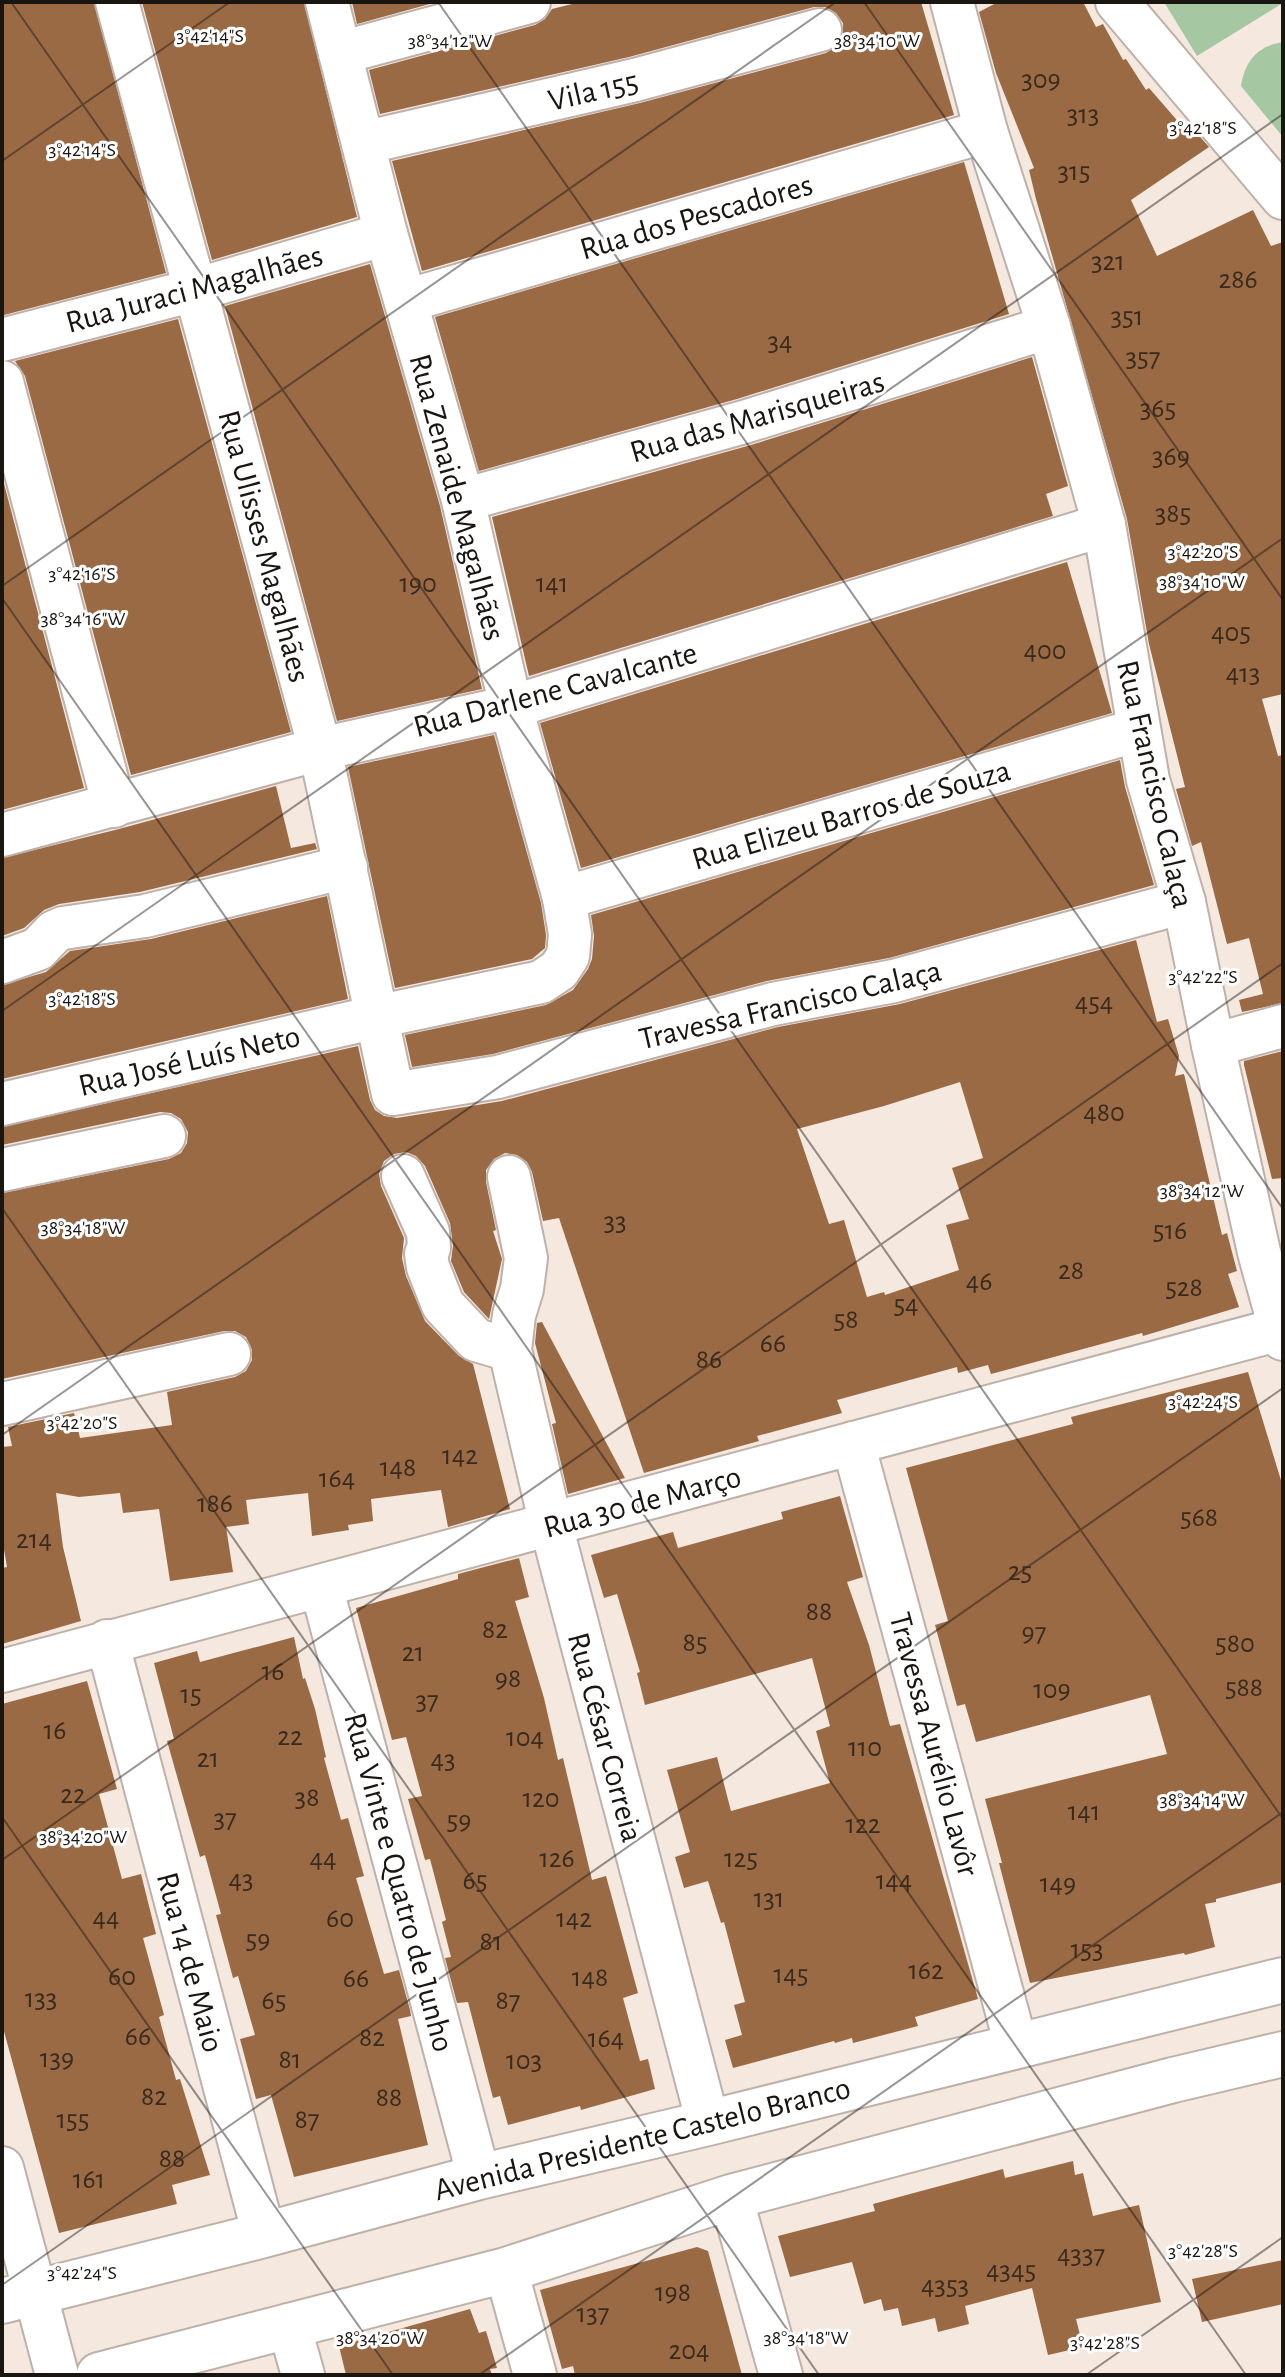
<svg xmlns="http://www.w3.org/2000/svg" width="1285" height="2377" viewBox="0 0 1285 2377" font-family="'Alegreya Sans',sans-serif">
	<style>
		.green { fill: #a5c7a1 }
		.building { fill: #996a44; fill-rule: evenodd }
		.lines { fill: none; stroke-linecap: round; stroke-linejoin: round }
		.minor-casing { stroke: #bdb1a9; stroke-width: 46 }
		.major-casing { stroke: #bdb1a9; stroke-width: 48 }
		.minor { stroke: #fff; stroke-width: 42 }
		.major { stroke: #fff; stroke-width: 44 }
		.ticks { fill: none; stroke: #191511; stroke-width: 2; stroke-opacity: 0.45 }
		.labels { text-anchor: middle; stroke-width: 6; stroke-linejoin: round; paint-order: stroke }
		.number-label { font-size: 28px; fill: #392a1e }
		.street-label { font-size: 32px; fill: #191511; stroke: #fff }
		.ticks-label { font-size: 20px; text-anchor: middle; fill: #191511; stroke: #fff; stroke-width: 6; stroke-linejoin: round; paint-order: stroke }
	</style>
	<rect width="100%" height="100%" fill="#f5e8df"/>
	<g class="green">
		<path d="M1164 2H1283V3L1197 56Z"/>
		<path d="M1283 42V137L1241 86C1245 60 1258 46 1283 42Z"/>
	</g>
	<g class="building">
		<path d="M2 2H94L166 273 4 315 2 306Z"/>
		<path d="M142 2H304L357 217 212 260Z"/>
		<path d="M352 2H437L357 24Z"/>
		<path d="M580 2H921L954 115 422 271 392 161 640 103 826 53 837 46 843 35V23L836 13 825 7H814L629 57 380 114 369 70 535 25 545 19 552 9Z"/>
		<path d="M998 2H1083L1096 27 1103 24 1123 60 1126 59 1146 90 1149 88 1182 126 1187 122 1209 147 1131 200 1157 256 1253 210 1271 246 1283 242V694L1262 699 1278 756 1283 755V1003L1242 1012 1239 1000 1263 994 1249 938 1227 944 1201 842 1192 846 1176 789 1185 787 1149 644 1127 519 1036 199 1029 170 1034 168 996 73 979 12Z"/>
		<path d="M964 162 1009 314 737 399 479 471 435 317Z"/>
		<path d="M370 264 440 506 482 689 337 721 225 306Z"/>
		<path d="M178 319 291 732 131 775 25 376 15 361Z"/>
		<path d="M1032 357 1068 486 1046 494 1053 516 529 676 492 517 751 445Z"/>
		<path d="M2 476 84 788 2 810Z"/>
		<path d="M1067 562 1112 713 581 868 540 723Z"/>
		<path d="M494 735 541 903 546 935 545 948 532 959 395 988 348 767Z"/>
		<path d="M1120 760 1125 787 1154 885 889 958 767 981 493 1054 412 1067 405 1035 546 1005 573 990 588 969 592 959 594 936 591 915Z"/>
		<path d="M276 786 291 848 315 843 317 849 140 892 59 904 44 910 24 928 2 936V858L119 829Z"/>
		<path d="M327 896 348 999 2 1079V985L46 972 70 951 151 939Z"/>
		<path d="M1136 940 1157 1022 1168 1019 1179 1056 1175 1076 1184 1074 1222 1235 1227 1233 1237 1271 1228 1274 1239 1307 1143 1336 1142 1333 991 1374 988 1365 958 1373 957 1367 837 1400 842 1413 757 1436 759 1441 644 1473 559 1218 543 1221 532 1172 527 1162 517 1155 505 1153 494 1159 486 1170V1182L496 1230 493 1231 502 1259 489 1319 464 1292 451 1261 453 1246 450 1223 425 1166 416 1156 406 1152 394 1154 384 1161 379 1174 381 1186 404 1238 402 1258 406 1276 425 1321 459 1356 473 1364 510 1509 448 1527 441 1490 371 1499 373 1521 348 1525 349 1530 312 1536 308 1493 246 1500 249 1524 226 1527 233 1572 170 1581 159 1509 123 1513 120 1493 79 1497 56 1493 63 1547 81 1621 2 1644V1568L7 1567 2 1538V1447L12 1446 8 1427 74 1413 80 1438 172 1425 167 1392 235 1377 246 1371 252 1360V1350L246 1337 235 1331H224L2 1379V1193L169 1159 181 1153 187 1143 188 1132 181 1119 171 1113 160 1112 2 1145V1127L358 1046 370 1100 375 1110 384 1116 397 1118 502 1101 778 1027 900 1004ZM960 1082 983 1158 952 1168 969 1219 946 1225 959 1270 885 1295 884 1292 867 1297 844 1220 829 1224 797 1129 884 1106Z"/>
		<path d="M1283 1051V1178L1272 1179 1244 1065V1061Z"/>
		<path d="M542 1322 625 1478 568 1494 552 1424 556 1423 535 1343 537 1323Z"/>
		<path d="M1248 1372 1283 1487V1882L1216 1899V1902L1205 1904 1215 1947 1185 1955 1184 1953 1030 1983 999 1863H1002L985 1799 1167 1754 1150 1695 976 1742 965 1704 957 1706 935 1625 948 1621 906 1468 1073 1424 1071 1417Z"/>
		<path d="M840 1496 863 1577 847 1582 869 1645 890 1726 900 1724 978 1999 915 2017 918 2026 853 2043 852 2038 835 2043 834 2041 733 2068 725 2040 742 2035 734 2005 745 2002 724 1922 721 1923 708 1881 684 1888 675 1857 690 1852 667 1770 717 1757 731 1811 830 1783 816 1731 830 1726 812 1658 645 1705 637 1673 640 1672 617 1594 604 1598 591 1555 673 1532 678 1548 783 1519 781 1512Z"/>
		<path d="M519 1558 529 1597 515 1601 544 1698 558 1760 563 1758 592 1880 606 1876 638 1993 623 1998 640 2061 648 2059 655 2089 581 2110 580 2106 508 2125 500 2096 493 2098 468 2002 457 2003 445 1958 451 1957 442 1922 446 1920 430 1859 425 1860 408 1799 422 1796 406 1737 392 1740 356 1608 458 1579V1574Z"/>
		<path d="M294 1637 303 1679 305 1678 315 1709 326 1757 324 1758 341 1820 348 1818 364 1876 356 1878 384 1974 399 1970 410 2010 411 2016 398 2019 428 2145 294 2177 271 2095 256 2099 240 2039 255 2035 238 1976 233 1978 216 1915 221 1914 205 1855 200 1857 167 1741 174 1739 154 1663 197 1651 200 1662Z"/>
		<path d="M87 1681 117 1789 99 1794 122 1879 141 1874 156 1934 143 1938 164 2015 159 2017 176 2080 180 2079 210 2175 172 2185 177 2204 59 2233 2 2024V1704Z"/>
		<path d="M1073 2161 1075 2175 1083 2173 1093 2216 1139 2205 1161 2302 1076 2319 1083 2347 1048 2355 1032 2288 965 2306 969 2324 938 2332 935 2318 902 2326 898 2308 884 2311 881 2299 864 2304 852 2262 790 2277 778 2236 875 2211 873 2204 1003 2169 1005 2178Z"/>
		<path d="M697 2247 708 2251 742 2375H575L573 2366 562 2369 540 2290Z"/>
		<path d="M1283 2260V2304L1202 2322 1192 2279Z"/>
		<path d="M470 2309 479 2333 486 2331 497 2368 490 2369 492 2375H346L339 2346Z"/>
	</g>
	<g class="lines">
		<g class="minor-casing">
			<g id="minor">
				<path d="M117 2 320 749 393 1094 498 1077 773 1004 894 981 1184 902"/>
				<path d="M952 2 986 131 1049 327 1104 525 1148 780 1184 902 1213 1045 1259 1252 1283 1339"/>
				<path d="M1117 2 1283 198"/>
				<path d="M340 53 529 2"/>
				<path d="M363 143 635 80 820 30"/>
				<path d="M406 301 986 131"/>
				<path d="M2 340 195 290 386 234"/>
				<path d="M2 382 114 806"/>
				<path d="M463 500 744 422 1049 327"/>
				<path d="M2 835 320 749 511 707 1104 525"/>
				<path d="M564 898 1138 730"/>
				<path d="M2 962 38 949 54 932 63 928 145 916 346 867"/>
				<path d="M1213 1045 1283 1026"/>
				<path d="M2 1104 376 1017 541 982 559 970 568 956 570 934 564 898 511 707 463 500 386 234 327 2"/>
				<path d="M2 1170 164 1136"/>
				<path d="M403 1176 428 1232 429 1248 426 1254 428 1267 443 1305 476 1340 510 1350"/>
				<path d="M509 1177 526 1258 522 1289 514 1315 510 1350 551 1525 708 2123"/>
				<path d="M2 1404 229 1354"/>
				<path d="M853 1443 1016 2045"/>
				<path d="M321 1586 479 2177"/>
				<path d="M107 1641 264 2235"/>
				<path d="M2 1671 1280 1329"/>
				<path d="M2 2168 57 2375"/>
				<path d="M731 2197 781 2375"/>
				<path d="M506 2270 535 2375"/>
				<path d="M289 2325 303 2375"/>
			</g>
		</g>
		<g class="major-casing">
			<g id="major">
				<path d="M2 2301 264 2235 479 2177 708 2123 1283 1980"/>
				<path d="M99 2375 506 2270 731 2197 1173 2080 1283 2054"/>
			</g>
		</g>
		<use href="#minor" class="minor"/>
		<use href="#major" class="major"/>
	</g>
	<path class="ticks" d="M11 2 1283 1819M438 2 1283 1209M864 2 1283 600M2 161 230 2M2 586 836 2M2 598 1246 2375M2 1011 1283 114M2 1208 819 2375M2 1435 1283 538M2 1817 393 2375M2 1860 1283 963M2 2285 1283 1388M479 2375 1283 1812M1086 2375 1283 2237"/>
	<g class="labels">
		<g class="number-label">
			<text x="1041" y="88">309</text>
			<text x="1083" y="123">313</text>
			<text x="1074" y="180">315</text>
			<text x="1108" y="270">321</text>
			<text x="1238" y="288">286</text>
			<text x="1127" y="325">351</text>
			<text x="780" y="350">34</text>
			<text x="1143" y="366">357</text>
			<text x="1158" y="417">365</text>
			<text x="1171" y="465">369</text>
			<text x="1173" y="522">385</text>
			<text x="418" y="592">190</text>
			<text x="552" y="592">141</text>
			<text x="1231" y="641">405</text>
			<text x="1045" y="659">400</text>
			<text x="1243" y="682">413</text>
			<text x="1094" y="1011">454</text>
			<text x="1104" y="1121">480</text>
			<text x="615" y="1230">33</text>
			<text x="1170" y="1239">516</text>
			<text x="1071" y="1279">28</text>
			<text x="979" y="1290">46</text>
			<text x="1184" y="1296">528</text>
			<text x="906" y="1313">54</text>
			<text x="846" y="1328">58</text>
			<text x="773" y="1352">66</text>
			<text x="709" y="1368">86</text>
			<text x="460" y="1464">142</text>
			<text x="398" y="1476">148</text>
			<text x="337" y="1487">164</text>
			<text x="215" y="1512">186</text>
			<text x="1199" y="1526">568</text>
			<text x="34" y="1548">214</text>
			<text x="1020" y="1580">25</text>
			<text x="819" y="1620">88</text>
			<text x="495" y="1638">82</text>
			<text x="1034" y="1641">97</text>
			<text x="695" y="1651">85</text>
			<text x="1235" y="1652">580</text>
			<text x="413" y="1661">21</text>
			<text x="273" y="1680">16</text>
			<text x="508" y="1687">98</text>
			<text x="1244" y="1696">588</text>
			<text x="1052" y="1698">109</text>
			<text x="191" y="1703">15</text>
			<text x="427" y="1709">37</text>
			<text x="55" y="1739">16</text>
			<text x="290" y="1745">22</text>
			<text x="525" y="1746">104</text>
			<text x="865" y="1756">110</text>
			<text x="208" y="1767">21</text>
			<text x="443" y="1768">43</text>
			<text x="73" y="1803">22</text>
			<text x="307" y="1806">38</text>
			<text x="541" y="1807">120</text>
			<text x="1084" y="1820">141</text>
			<text x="225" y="1827">37</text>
			<text x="459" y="1829">59</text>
			<text x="863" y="1833">122</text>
			<text x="323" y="1867">44</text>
			<text x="557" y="1867">126</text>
			<text x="741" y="1867">125</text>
			<text x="241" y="1888">43</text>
			<text x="475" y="1889">65</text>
			<text x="894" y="1889">144</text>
			<text x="1058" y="1892">149</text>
			<text x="769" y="1907">131</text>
			<text x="106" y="1926">44</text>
			<text x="340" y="1927">60</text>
			<text x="574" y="1927">142</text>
			<text x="258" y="1948">59</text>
			<text x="491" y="1950">81</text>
			<text x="1087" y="1958">153</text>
			<text x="926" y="1979">162</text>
			<text x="791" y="1983">145</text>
			<text x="122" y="1985">60</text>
			<text x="590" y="1986">148</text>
			<text x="356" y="1987">66</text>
			<text x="41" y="2007">133</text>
			<text x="274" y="2009">65</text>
			<text x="508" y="2009">87</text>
			<text x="138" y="2045">66</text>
			<text x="372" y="2046">82</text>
			<text x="606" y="2047">164</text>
			<text x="57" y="2067">139</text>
			<text x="290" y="2068">81</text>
			<text x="524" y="2069">103</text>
			<text x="154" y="2105">82</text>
			<text x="389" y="2106">88</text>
			<text x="73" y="2128">155</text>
			<text x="307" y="2128">87</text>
			<text x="172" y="2167">88</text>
			<text x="89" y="2188">161</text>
			<text x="1081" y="2263">4337</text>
			<text x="1011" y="2279">4345</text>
			<text x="945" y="2294">4353</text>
			<text x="673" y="2301">198</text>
			<text x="593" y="2322">137</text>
			<text x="689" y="2359">204</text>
		</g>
		<g class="street-label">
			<text transform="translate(593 90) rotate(-13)" y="11">Vila 155</text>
			<text transform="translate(696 216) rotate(-16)" y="11">Rua dos Pescadores</text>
			<text transform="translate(194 288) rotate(-15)" y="11">Rua Juraci Magalhães</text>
			<text transform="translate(757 416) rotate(-16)" y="11">Rua das Marisqueiras</text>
			<text transform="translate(458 497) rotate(75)" y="11">Rua Zenaide Magalhães</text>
			<text transform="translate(265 546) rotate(75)" y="11">Rua Ulisses Magalhães</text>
			<text transform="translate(555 689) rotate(-15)" y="11">Rua Darlene Cavalcante</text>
			<text transform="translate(1156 784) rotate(77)" y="11">Rua Francisco Calaça</text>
			<text transform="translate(851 814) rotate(-16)" y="11">Rua Elizeu Barros de Souza</text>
			<text transform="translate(790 1004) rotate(-13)" y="11">Travessa Francisco Calaça</text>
			<text transform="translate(189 1060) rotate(-13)" y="11">Rua José Luís Neto</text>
			<text transform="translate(642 1501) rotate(-15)" y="11">Rua 30 de Março</text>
			<text transform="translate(606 1737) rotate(75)" y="11">Rua César Correia</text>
			<text transform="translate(935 1744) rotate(75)" y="11">Travessa Aurélio Lavôr</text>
			<text transform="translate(400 1882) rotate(75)" y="11">Rua Vinte e Quatro de Junho</text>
			<text transform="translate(191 1962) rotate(75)" y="11">Rua 14 de Maio</text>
			<text transform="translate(642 2138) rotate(-14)" y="11">Avenida Presidente Castelo Branco</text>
		</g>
	</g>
	<g class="ticks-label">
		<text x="210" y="42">3°42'14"S</text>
		<text x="450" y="47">38°34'12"W</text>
		<text x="877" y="47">38°34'10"W</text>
		<text x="1203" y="134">3°42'18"S</text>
		<text x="82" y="156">3°42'14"S</text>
		<text x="1203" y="558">3°42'20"S</text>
		<text x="82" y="580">3°42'16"S</text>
		<text x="1202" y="588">38°34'10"W</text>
		<text x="83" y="625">38°34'16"W</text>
		<text x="1203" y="983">3°42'22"S</text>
		<text x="82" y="1005">3°42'18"S</text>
		<text x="1202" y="1197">38°34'12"W</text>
		<text x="83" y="1234">38°34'18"W</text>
		<text x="1203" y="1408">3°42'24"S</text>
		<text x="82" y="1429">3°42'20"S</text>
		<text x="1202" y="1806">38°34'14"W</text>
		<text x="83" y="1843">38°34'20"W</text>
		<text x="1203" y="2257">3°42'28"S</text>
		<text x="82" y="2279">3°42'24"S</text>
		<text x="380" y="2344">38°34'20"W</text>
		<text x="806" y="2344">38°34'18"W</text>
		<text x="1105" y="2349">3°42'28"S</text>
	</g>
	<rect width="1285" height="2377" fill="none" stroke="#191511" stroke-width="8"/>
</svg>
